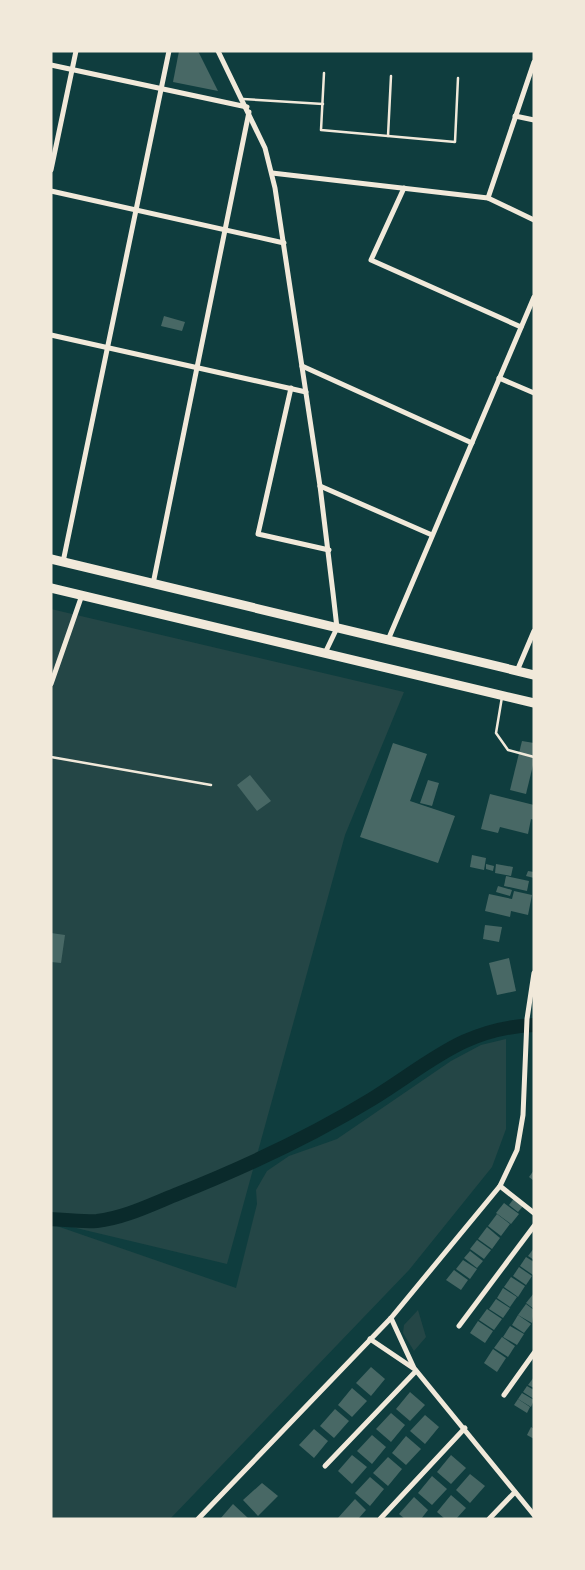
<svg xmlns="http://www.w3.org/2000/svg" width="585" height="1570" viewBox="0 0 585 1570" font-family="'Noto Sans',sans-serif">
	<style>
		.green { fill: #244646 }
		.lines { fill: none; stroke-linecap: round; stroke-linejoin: round }
		.canal { stroke: #0a2a2b; stroke-width: 14 }
		.building { fill: #486865 }
		.path { stroke: #f1e9da; stroke-width: 2.5 }
		.service { stroke: #f1e9da; stroke-width: 2.5 }
		.minor { stroke: #f1e9da; stroke-width: 5 }
		.primary { stroke: #f1e9da; stroke-width: 9 }
	</style>
	<rect width="100%" height="100%" fill="#0f3d3e"/>
	<g class="green">
		<path d="M51 609 404 692 345 835 227 1264 51 1222Z"/>
		<path d="M506 1039V1129L492 1167 409 1270 170 1519H51V1224L236 1288 257 1204 256 1190 267 1171 289 1156 337 1139 451 1061 481 1045Z"/>
		<path d="M418 1310 426 1337 414 1351 403 1333 404 1325Z"/>
	</g>
	<g class="lines">
		<path class="canal" d="M51 1219C66 1220 82 1222 97 1221 124 1218 150 1205 175 1195 243 1168 310 1137 372 1099 429 1064 463 1028 534 1025"/>
	</g>
	<g class="building">
		<path d="M179 51H198L218 91 173 82Z"/>
		<path d="M164 316 185 322 182 331 161 326Z"/>
		<path d="M522 741 534 743V761L526 794 510 790Z"/>
		<path d="M393 743 427 754 410 801 455 816 438 863 360 837Z"/>
		<path d="M250 775 271 801 257 811 237 785Z"/>
		<path d="M428 780 439 783 432 806 420 803Z"/>
		<path d="M490 794 534 805V820L531 819 528 834 500 827 498 833 481 829Z"/>
		<path d="M472 855 486 858 484 870 470 867Z"/>
		<path d="M486 864 494 866 493 871 486 869Z"/>
		<path d="M496 864 513 867 511 876 495 873Z"/>
		<path d="M528 871 534 872V878L526 876Z"/>
		<path d="M506 876 529 881 527 891 504 886Z"/>
		<path d="M498 886 512 890 510 896 496 892Z"/>
		<path d="M514 891 532 895 528 915 511 911 510 917 485 911 489 894 512 899Z"/>
		<path d="M485 925 502 927 499 942 483 939Z"/>
		<path d="M51 933 65 935 61 963 51 962Z"/>
		<path d="M509 958 516 991 497 995 489 963Z"/>
		<path d="M534 1170V1181L529 1177Z"/>
		<path d="M515 1197 524 1205 518 1212 509 1205Z"/>
		<path d="M504 1203 519 1214 511 1224 496 1213Z"/>
		<path d="M497 1214 510 1224 501 1236 488 1226Z"/>
		<path d="M487 1227 500 1238 492 1249 478 1239Z"/>
		<path d="M477 1240 491 1250 484 1259 470 1249Z"/>
		<path d="M534 1248V1260L528 1256Z"/>
		<path d="M470 1251 483 1261 477 1268 464 1258Z"/>
		<path d="M526 1257 534 1262 533 1275 520 1266Z"/>
		<path d="M463 1260 477 1269 470 1279 456 1269Z"/>
		<path d="M519 1267 532 1276 526 1285 513 1276Z"/>
		<path d="M454 1270 468 1280 461 1290 446 1280Z"/>
		<path d="M511 1277 525 1286 518 1297 504 1287Z"/>
		<path d="M503 1288 517 1297 510 1307 497 1298Z"/>
		<path d="M534 1293V1309L526 1303Z"/>
		<path d="M496 1299 510 1308 503 1318 489 1309Z"/>
		<path d="M526 1304 534 1310 532 1323 518 1315Z"/>
		<path d="M487 1309 502 1319 494 1330 479 1320Z"/>
		<path d="M518 1315 531 1324 524 1333 512 1325Z"/>
		<path d="M478 1321 493 1331 485 1343 470 1333Z"/>
		<path d="M510 1326 524 1334 517 1345 503 1337Z"/>
		<path d="M502 1337 515 1346 508 1357 494 1348Z"/>
		<path d="M493 1349 506 1358 497 1372 484 1363Z"/>
		<path d="M371 1367 385 1379 371 1396 356 1383Z"/>
		<path d="M534 1377V1388L528 1385Z"/>
		<path d="M527 1386 534 1390V1399L523 1392Z"/>
		<path d="M352 1388 367 1401 352 1417 338 1405Z"/>
		<path d="M410 1392 425 1405 410 1421 396 1409Z"/>
		<path d="M522 1393 534 1400 531 1407 518 1399Z"/>
		<path d="M518 1399 530 1407 527 1413 514 1405Z"/>
		<path d="M335 1409 349 1421 334 1438 320 1426Z"/>
		<path d="M391 1413 405 1425 391 1442 376 1429Z"/>
		<path d="M425 1415 439 1427 425 1444 410 1431Z"/>
		<path d="M531 1427 534 1429V1439L527 1435Z"/>
		<path d="M314 1429 328 1441 314 1458 299 1445Z"/>
		<path d="M372 1435 386 1447 372 1464 357 1451Z"/>
		<path d="M406 1436 421 1449 406 1465 392 1453Z"/>
		<path d="M352 1455 367 1467 352 1484 338 1471Z"/>
		<path d="M451 1455 466 1468 451 1484 437 1472Z"/>
		<path d="M388 1457 402 1469 388 1486 373 1473Z"/>
		<path d="M470 1474 485 1486 470 1503 456 1490Z"/>
		<path d="M432 1476 447 1489 432 1505 418 1493Z"/>
		<path d="M370 1477 384 1489 370 1506 355 1493Z"/>
		<path d="M262 1483 278 1496 258 1516 243 1500Z"/>
		<path d="M451 1495 466 1508 456 1519H445L437 1512Z"/>
		<path d="M414 1497 428 1510 421 1519H405L399 1514Z"/>
		<path d="M355 1499 366 1510 358 1519H337Z"/>
		<path d="M233 1504 249 1519H220Z"/>
	</g>
	<g class="lines">
		<path class="path" d="M51 757 211 785"/>
		<g class="service">
			<path d="M324 73 321 130 455 142 458 78"/>
			<path d="M243 99 323 104"/>
			<path d="M388 136 391 76"/>
			<path d="M502 697 496 733 508 750 534 757"/>
		</g>
		<g class="minor">
			<path d="M218 51 265 148 275 188 320 486 333 593 337 628 325 653"/>
			<path d="M51 65 247 107"/>
			<path d="M515 116 534 120"/>
			<path d="M51 170 76 51"/>
			<path d="M272 173 488 198 534 220"/>
			<path d="M404 188 371 260 521 327"/>
			<path d="M51 191 284 243"/>
			<path d="M488 198 534 62"/>
			<path d="M51 335 306 392"/>
			<path d="M302 366 472 443"/>
			<path d="M499 378 534 393"/>
			<path d="M291 388 258 534 329 550"/>
			<path d="M320 486 432 535"/>
			<path d="M63 562 169 51"/>
			<path d="M153 584 249 112"/>
			<path d="M388 640 534 297"/>
			<path d="M517 671 534 631"/>
			<path d="M51 684 82 595"/>
			<path d="M500 1186 534 1213"/>
			<path d="M391 1318 414 1368 534 1515"/>
			<path d="M459 1326 534 1226"/>
			<path d="M370 1339 413 1368"/>
			<path d="M504 1395 534 1353"/>
			<path d="M325 1466 416 1371"/>
			<path d="M198 1519 391 1318 500 1186 517 1150 523 1115 527 1019 534 973"/>
			<path d="M380 1519 465 1428"/>
			<path d="M489 1519 515 1492"/>
		</g>
		<g class="primary">
			<path d="M51 559 534 675"/>
			<path d="M51 588 534 703"/>
		</g>
	</g>
	<rect width="585" height="1570" fill="none" stroke="#f1e9da" stroke-width="105"/>
</svg>
